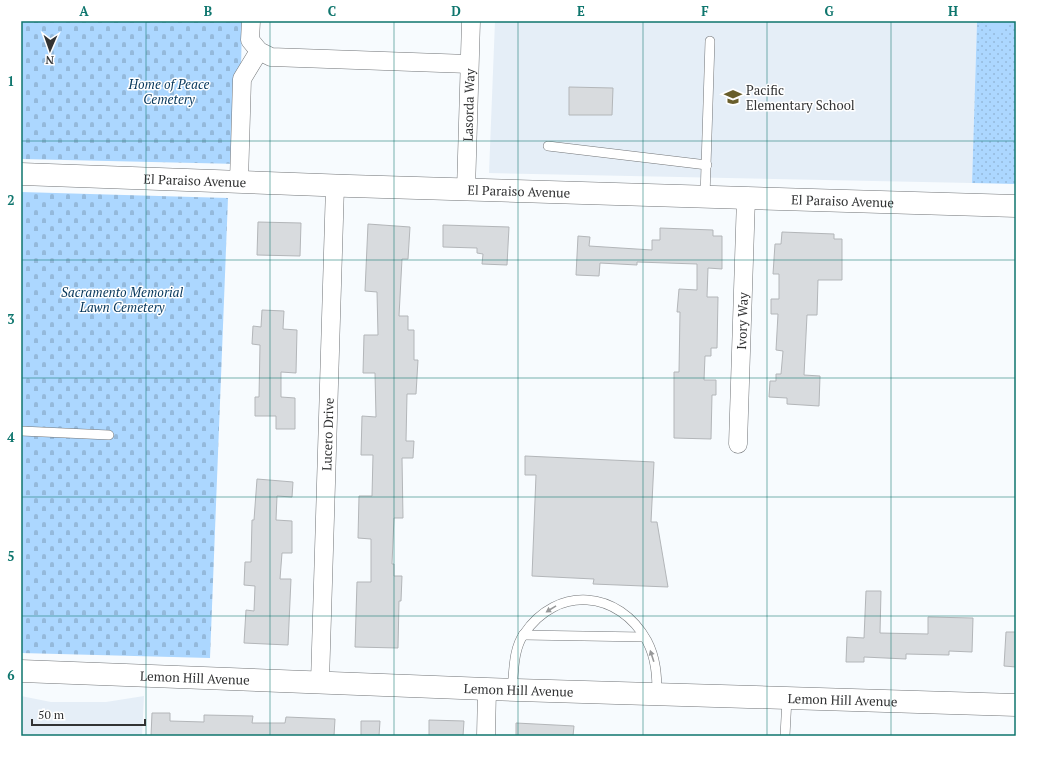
<svg xmlns="http://www.w3.org/2000/svg" width="1037" height="757" viewBox="0 0 1037 757" font-family="'PT Serif',serif">
	<style>
		.built { fill: #e5eef7 }
		.grass { fill: url(#grass-dots) }
		.cemetery { fill: url(#cemetery-stones) }
		.garden { fill: #acd7ff }
		.building { fill: #d8dbde; stroke: #b3b6b9 }
		.lines { fill: none; stroke-linecap: round; stroke-linejoin: round }
		.lane-casing { stroke: #727578; stroke-width: 10 }
		.street-casing { stroke: #727578; stroke-width: 19 }
		.secondary-casing { stroke: #727578; stroke-width: 23 }
		.lane { stroke: #fff; stroke-width: 9 }
		.street { stroke: #fff; stroke-width: 18 }
		.secondary { stroke: #fff; stroke-width: 22 }
		.oneway { fill: #98999a }
		.grid { fill: none; stroke: #0f766e; stroke-width: 1; stroke-opacity: 0.55 }
		.labels { text-anchor: middle; stroke-width: 3; stroke-linejoin: round; paint-order: stroke }
		.park-label { font-size: 13px; font-style: italic; fill: #05365b; stroke: #fff }
		.poi-label { font-size: 13px; fill: #323334; stroke: #fff; text-anchor: start }
		.street-label { font-size: 13px; fill: #323334; stroke: #fff }
		.neatline { fill: none; stroke: #0f766e; stroke-width: 1.5 }
		.grid-label { font-size: 13px; text-anchor: middle; font-weight: bold; fill: #0f766e }
	</style>
	<defs>
		<pattern id="grass-dots" width="8" height="8" patternUnits="userSpaceOnUse"><rect width="8" height="8" fill="#acd7ff"/><path d="M2 2h.1M6 6h.1" fill="none" stroke="#94b9db" stroke-width="1.8" stroke-linecap="round"/></pattern>
		<pattern id="cemetery-stones" width="16" height="16" patternUnits="userSpaceOnUse"><rect width="16" height="16" fill="#acd7ff"/><path d="M2 7V4a2 2 0 0 1 4 0v3zM10 15v-3a2 2 0 0 1 4 0v3z" fill="#94b9db"/></pattern>
	</defs>
	<rect width="100%" height="100%" fill="#f7fbfe"/>
	<g class="built">
		<path d="M495 21H977L972 183 489 173Z"/>
		<path d="M21 696 51 702H106L144 696 142 736H21Z"/>
	</g>
	<path class="grass" d="M977 21H1016V184L972 183Z"/>
	<g class="cemetery">
		<path d="M21 21H242L239 164 21 159Z"/>
		<path d="M21 192 228 198 210 658 21 653Z"/>
	</g>
	<path class="garden" d="M985 21H1012L998 34Z"/>
	<g class="building">
		<path d="M569 87 613 88 612 115H569Z"/>
		<path d="M258 222 301 223 300 256 257 255Z"/>
		<path d="M368 224 410 227 408 259H402L399 316H408V330H414V360H418L416 394H407L406 441H414L413 458H402L403 518H394L392 564H394V576H402L401 601H399L398 648 355 647 357 582H371V539L358 538 359 496H372L373 455H361L362 416 376 417 375 373H363L364 335H378L377 292 365 291Z"/>
		<path d="M443 225 509 227 507 265 482 264 483 254 477 253V248L443 247Z"/>
		<path d="M660 228 713 230V236H722V269L708 268 707 297H718L717 348H711V356H705L704 380H716V395H712L711 439 674 438V372H679L680 312H677L679 289 697 290V264L637 262V265L600 263 599 276 576 275 578 236 590 237 589 246 652 250V240H660Z"/>
		<path d="M782 232 834 234V239H842V280H818L817 315H807L804 375 820 376 819 406 787 404V398L769 397 770 381H776V374H781L783 351 776 350 778 314H771V299H779V274H773L775 244H781Z"/>
		<path d="M262 310 284 311 283 329 297 330 296 373 281 372V397L295 398V429H276V416H255V397H259L260 345 252 344 253 326 261 327Z"/>
		<path d="M525 456 654 462 651 522H657L668 587 593 584 594 579 532 576 536 475H525Z"/>
		<path d="M257 479 293 482 292 497 277 496 276 520 292 521V553H282L280 579H291L288 645 244 643 246 610 254 611 255 586 244 585 245 562H251L252 520H254Z"/>
		<path d="M866 591H881L880 633 928 634V617L973 618 972 652 949 651V655L906 654V659L864 657V662H846L847 637 864 638Z"/>
		<path d="M1006 632H1016V667L1004 666Z"/>
		<path d="M152 713H170V721L204 722V715L253 716 252 723H285L286 717 335 719 334 736H151Z"/>
		<path d="M429 720 464 721 463 736H429Z"/>
		<path d="M361 721H380L379 736H361Z"/>
		<path d="M516 723 574 726 573 736H516Z"/>
	</g>
	<g class="lines">
		<g class="lane-casing">
			<g id="lane">
				<path d="M548 146 707 165"/>
				<path d="M705 197 710 41"/>
				<path d="M21 431 109 435"/>
				<path d="M523 635 644 637"/>
				<path d="M512 690C514 672 513 649 524 634 557 585 619 590 647 641 656 658 657 676 657 694"/>
				<path d="M785 736 787 698"/>
			</g>
		</g>
		<g class="street-casing">
			<g id="street">
				<path d="M251 21 250 40 259 51 271 57 469 64"/>
				<path d="M239 181 242 79 259 51"/>
				<path id="s1" d="M466 190 471 21"/>
				<path id="s2" d="M738 444 746 198"/>
				<path id="s3" d="M320 682 335 186"/>
				<path d="M486 736 487 689"/>
			</g>
		</g>
		<g class="secondary-casing">
			<g id="secondary">
				<path id="s4" d="M21 174 349 186 1016 206"/>
				<path id="s5" d="M21 671 487 689 1016 705"/>
			</g>
		</g>
		<use href="#lane" class="lane"/>
		<use href="#street" class="street"/>
		<use href="#secondary" class="secondary"/>
	</g>
	<defs><path id="oneway-solid" d="M-6-.8H1V-3.2L6.5 0L1 3.2V.8H-6Z"/></defs>
	<g class="oneway">
		<use href="#oneway-solid" transform="translate(551 609) rotate(148)"/>
		<use href="#oneway-solid" transform="translate(652 656) rotate(-108)"/>
	</g>
	<path class="grid" d="M146 21V736M270 21V736M394 21V736M518 21V736M643 21V736M767 21V736M891 21V736M21 141H1016M21 260H1016M21 378H1016M21 497H1016M21 616H1016"/>
	<defs>
		<g id="school-bare" transform="scale(1.38)"><path d="M0-5L7-2L0 1L-7-2ZM-4 1L0 2.5L4 1V4Q0 6-4 4Z" fill="#695e2b" stroke="#fff" stroke-width="2.5" paint-order="stroke"/></g>
	</defs>
	<g fill-rule="evenodd">
		<use href="#school-bare" x="733" y="97"/>
	</g>
	<g class="labels">
		<g class="park-label">
			<text x="169" y="89">Home of Peace<tspan x="169" dy="15">Cemetery</tspan></text>
			<text x="122" y="297">Sacramento Memorial<tspan x="122" dy="15">Lawn Cemetery</tspan></text>
		</g>
		<g class="poi-label">
			<text x="746" y="95">Pacific<tspan x="746" dy="15">Elementary School</tspan></text>
		</g>
		<g class="street-label">
			<text dy="5" stroke="none"><textPath href="#s1" startOffset="85">Lasorda Way</textPath></text>
			<text dy="5" stroke="none"><textPath href="#s4" startOffset="174">El Paraiso Avenue</textPath></text>
			<text dy="5" stroke="none"><textPath href="#s4" startOffset="498">El Paraiso Avenue</textPath></text>
			<text dy="5" stroke="none"><textPath href="#s4" startOffset="822">El Paraiso Avenue</textPath></text>
			<text dy="5" stroke="none"><textPath href="#s2" startOffset="123">Ivory Way</textPath></text>
			<text dy="5" stroke="none"><textPath href="#s3" startOffset="248">Lucero Drive</textPath></text>
			<text dy="5" stroke="none"><textPath href="#s5" startOffset="174">Lemon Hill Avenue</textPath></text>
			<text dy="5" stroke="none"><textPath href="#s5" startOffset="498">Lemon Hill Avenue</textPath></text>
			<text dy="5" stroke="none"><textPath href="#s5" startOffset="822">Lemon Hill Avenue</textPath></text>
		</g>
	</g>
	<rect width="1037" height="757" fill="none" stroke="#ffffff" stroke-width="44"/>
	<g transform="translate(50 50) rotate(182)" stroke="#ffffff" stroke-width="3" paint-order="stroke">
	<path d="M0-3L7 15L0 10L-7 15Z" fill="#323334"/>
	<text y="-6" font-size="11" font-weight="bold" text-anchor="middle" fill="#323334">N</text>
	</g>
	<path d="M32 719v6h113v-6" fill="none" stroke="#323334" stroke-width="2"/>
	<text x="38" y="719" font-size="12" fill="#323334" stroke="#ffffff" stroke-width="3" paint-order="stroke">50 m</text>
	<rect x="22" y="22" width="993" height="713" class="neatline"/>
	<g class="grid-label">
		<text x="84" y="16">A</text>
		<text x="208" y="16">B</text>
		<text x="332" y="16">C</text>
		<text x="456" y="16">D</text>
		<text x="581" y="16">E</text>
		<text x="705" y="16">F</text>
		<text x="829" y="16">G</text>
		<text x="953" y="16">H</text>
		<text x="11" y="86">1</text>
		<text x="11" y="205">2</text>
		<text x="11" y="324">3</text>
		<text x="11" y="442">4</text>
		<text x="11" y="561">5</text>
		<text x="11" y="680">6</text>
	</g>
</svg>
